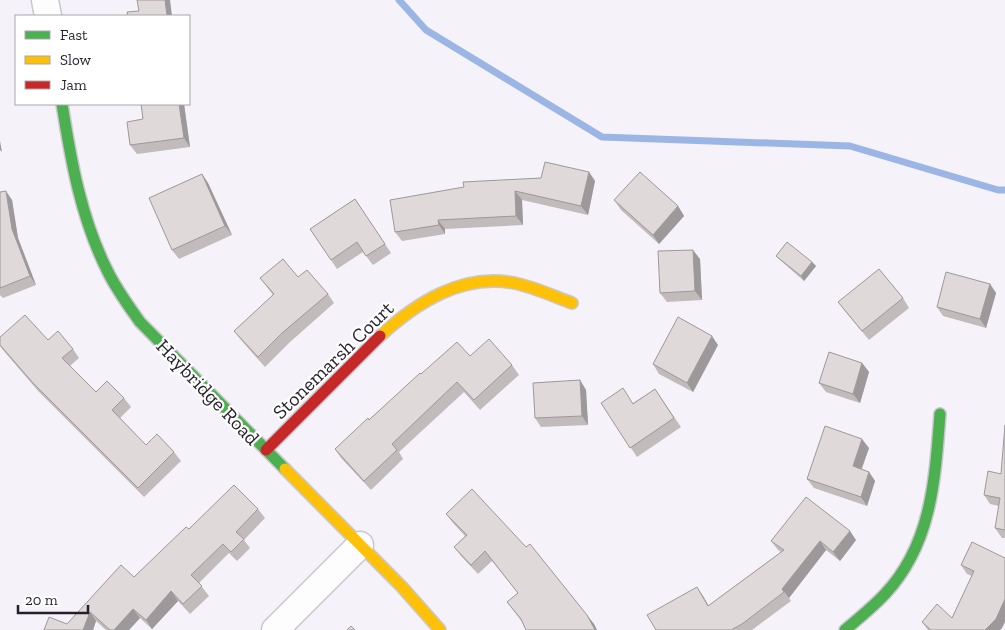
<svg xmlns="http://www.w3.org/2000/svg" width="1005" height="630" viewBox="0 0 1005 630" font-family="'Zilla Slab',serif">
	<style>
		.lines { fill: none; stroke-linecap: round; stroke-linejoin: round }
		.stream { stroke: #9bb6e5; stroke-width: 7 }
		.street-casing { stroke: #cac7cf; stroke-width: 29 }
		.fast-casing { stroke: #cac7cf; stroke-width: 14 }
		.slow-casing { stroke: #cac7cf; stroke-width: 14 }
		.jam-casing { stroke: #cac7cf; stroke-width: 14 }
		.street { stroke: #fefdfe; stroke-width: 26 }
		.fast { stroke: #4caf50; stroke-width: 11 }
		.slow { stroke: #ffc107; stroke-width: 11 }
		.jam { stroke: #c62828; stroke-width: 11 }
		.wall { fill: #c1bbbb }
		.shaded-wall { fill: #9d9899 }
		.building { fill: #e0d9da; stroke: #9d9899 }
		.labels { text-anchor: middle; stroke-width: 4.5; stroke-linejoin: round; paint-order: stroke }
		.street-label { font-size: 20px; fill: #241f2b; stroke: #fff }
	</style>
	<rect width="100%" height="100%" fill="#f5f2f9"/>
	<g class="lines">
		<path class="stream" d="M399 0 426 30 602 137 850 146 998 190H1005"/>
		<g class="street-casing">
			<g id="street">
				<path d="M45 0 48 16"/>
				<path d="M275 630 360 545"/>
			</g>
		</g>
		<g class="fast-casing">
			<g id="fast">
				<path d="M62 104C71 161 81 218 107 270 116 289 128 305 140 322L285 469"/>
				<path d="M845 630C859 618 873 607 885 594 932 544 935 479 940 414"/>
			</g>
		</g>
		<g class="slow-casing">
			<g id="slow">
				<path d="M380 336C416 303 462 273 514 283 534 287 553 296 572 303"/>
				<path d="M285 469 402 587 440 630"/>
			</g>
		</g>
		<g class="jam-casing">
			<path id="jam" d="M266 450 380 336"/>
		</g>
		<use href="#street" class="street"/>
		<use href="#fast" class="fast"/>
		<use href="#slow" class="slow"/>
		<use href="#jam" class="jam"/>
	</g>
	<g class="wall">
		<path d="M141 104H184L190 147 137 154 130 145 143 119Z"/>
		<path d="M589 172 595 181 588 215 522 200 523 225 445 229V234L402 241 395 232 541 178Z"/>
		<path d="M202 174 208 183 232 235 179 259 172 250Z"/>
		<path d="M0 192 12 200 18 238 36 285 3 298 0 295Z"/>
		<path d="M355 199 391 253 373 265 363 252 337 269 310 229Z"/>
		<path d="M614 200 678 206 684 216 659 244 621 210Z"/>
		<path d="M776 256 812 262 816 266 804 281 780 260Z"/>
		<path d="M700 259 702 300 667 302 660 293Z"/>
		<path d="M298 277 328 294 334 303 289 343 265 367 241 340 234 331 273 295 260 278Z"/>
		<path d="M990 284 996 293 986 328 943 316 937 307Z"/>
		<path d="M903 298 909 308 869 340 845 311 838 302Z"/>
		<path d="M0 337 48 340 73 349 79 358 70 366 96 392 124 398 131 407 120 418 146 445 174 452 181 461 144 497 39 392 3 350 0 346Z"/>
		<path d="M718 345 693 392 659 374 653 364Z"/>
		<path d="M470 356 512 365 519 375 480 410 464 392 399 452 403 459 371 490 341 458 335 449 421 374Z"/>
		<path d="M862 363 869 372 860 403 826 392 819 383Z"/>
		<path d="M580 380 586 390 588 425 541 427 535 418Z"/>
		<path d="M655 389 681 427 637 457 601 403H633Z"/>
		<path d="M1005 425V538H1002L995 528 999 506 990 504 984 495 1001 474Z"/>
		<path d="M869 448 862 469 869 472 875 481 867 506 814 488 807 479Z"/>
		<path d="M258 509 265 518 244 540 250 548 237 561 229 553 199 583 209 596 190 614 178 601 152 629 140 618 129 630H106L96 621 93 630H44L67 624 134 577 189 529Z"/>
		<path d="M446 514 594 624 597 630H526L522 622 507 602 518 593 492 561 478 574 461 556 454 547 465 536 453 523Z"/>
		<path d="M856 540 840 561 826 550 789 598 791 601 752 630H656L703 596 708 606 781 552 778 550 771 541Z"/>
		<path d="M972 542 1002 628 1000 630H928L922 622 952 618 972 576 967 574 961 565Z"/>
	</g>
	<g class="shaded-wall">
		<path d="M165 0H170L172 16H167Z"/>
		<path d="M179 104H184L190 147 184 138Z"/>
		<path d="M0 141 2 152 0 150Z"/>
		<path d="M589 172 595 181 588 215 581 206Z"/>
		<path d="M202 174 208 183 232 235 225 226Z"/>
		<path d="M6 191 12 200 18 238 36 285 30 276 12 229Z"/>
		<path d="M515 191 522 200 523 225 516 216Z"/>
		<path d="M678 206 684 216 659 244 653 235Z"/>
		<path d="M438 220 445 229V234L439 225Z"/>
		<path d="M693 250 700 259 702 300 695 291Z"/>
		<path d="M812 262 816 266 804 281 801 276Z"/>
		<path d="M990 284 996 293 986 328 980 319Z"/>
		<path d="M712 336 718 345 693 392 687 383Z"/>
		<path d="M862 363 869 372 860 403 853 394Z"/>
		<path d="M580 380 586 390 588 425 582 416Z"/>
		<path d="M862 439 869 448 859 475 853 466Z"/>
		<path d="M869 472 875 481 867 506 861 497Z"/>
		<path d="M850 531 856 540 840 561 833 552Z"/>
		<path d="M820 541 826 550 789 598 782 589Z"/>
		<path d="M697 587 703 596 714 615 708 606Z"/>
		<path d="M171 591 178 601 152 629 146 620Z"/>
		<path d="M1005 599V622L1002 628 1000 630H985Z"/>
		<path d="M133 609 140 618 129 630H114Z"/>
		<path d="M90 612 96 621 93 630H83Z"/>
		<path d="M587 615 594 624 597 630H595Z"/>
	</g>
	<g class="building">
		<path d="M137 0H165L167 16H128L127 12 139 11Z"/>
		<path d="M141 104H179L184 138 130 145 127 122 143 119Z"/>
		<path d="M545 162 589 172 581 206 515 191 516 216 438 220 439 225 395 232 390 200 464 187 463 182 541 178Z"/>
		<path d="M640 172 678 206 653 235 614 200Z"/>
		<path d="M202 174 225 226 172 250 149 198Z"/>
		<path d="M6 191 12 229 30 276 0 288V192Z"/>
		<path d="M355 199 385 244 366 256 357 242 331 260 310 229Z"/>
		<path d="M787 242 812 262 801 276 776 256Z"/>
		<path d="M693 250 695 291 660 293 658 251Z"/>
		<path d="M283 259 298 277 307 270 328 294 282 333 258 357 234 331 274 294 260 278Z"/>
		<path d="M879 269 903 298 862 331 838 302Z"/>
		<path d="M946 272 990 284 980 319 937 307Z"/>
		<path d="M25 315 48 340 58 331 73 349 62 358 96 392 107 381 124 398 112 410 146 445 157 434 174 452 138 488 33 383 0 345V337Z"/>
		<path d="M678 317 712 336 687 383 653 364Z"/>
		<path d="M489 339 512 365 474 400 457 382 392 444 397 450 364 481 335 449 368 418 369 420 420 373 421 374 457 342 470 356Z"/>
		<path d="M829 352 862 363 853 394 819 383Z"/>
		<path d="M580 380 582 416 535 418 533 383Z"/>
		<path d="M623 388 633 404 655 389 674 418 630 448 601 403Z"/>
		<path d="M1005 425V530L995 528 1000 498 984 495 988 471 1001 474Z"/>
		<path d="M825 426 862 439 853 466 869 472 861 497 807 479Z"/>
		<path d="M234 485 258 509 236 532 244 539 231 552 223 544 191 575 202 586 183 604 171 591 146 620 133 609 114 630H110L90 612 83 630H44L49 617 67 624 121 565 134 577 186 527 189 529Z"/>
		<path d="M472 489 526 547 530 544 587 615 595 630H526L521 619 507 602 518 593 485 551 471 565 454 547 467 535 446 514Z"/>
		<path d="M806 497 850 531 833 552 820 541 782 589 784 592 742 624 731 630H656L647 615 697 587 708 606 784 550 771 541Z"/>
		<path d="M972 542 1005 558V599L996 619 985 630H931L922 622 937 604 952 618 974 571 961 565Z"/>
		<path d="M351 626 355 630H347Z"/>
	</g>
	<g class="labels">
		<g class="street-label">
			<text transform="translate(333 360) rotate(-44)" y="7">Stonemarsh Court</text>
			<text transform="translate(208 392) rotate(46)" y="7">Haybridge Road</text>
		</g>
	</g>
	<rect x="15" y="15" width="175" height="90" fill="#ffffff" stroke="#a7a5aa"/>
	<rect x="25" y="31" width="25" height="8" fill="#4caf50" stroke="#a7a5aa"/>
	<text x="60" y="40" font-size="15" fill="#241f2b">Fast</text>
	<rect x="25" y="56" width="25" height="8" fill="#ffc107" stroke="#a7a5aa"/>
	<text x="60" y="65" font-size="15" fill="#241f2b">Slow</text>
	<rect x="25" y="81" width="25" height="8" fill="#c62828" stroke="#a7a5aa"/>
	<text x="60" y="90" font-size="15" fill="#241f2b">Jam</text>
	<path d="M18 605v8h70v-8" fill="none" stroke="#241f2b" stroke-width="2.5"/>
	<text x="25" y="605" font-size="15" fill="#241f2b" stroke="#ffffff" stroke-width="4" paint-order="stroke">20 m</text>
</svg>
